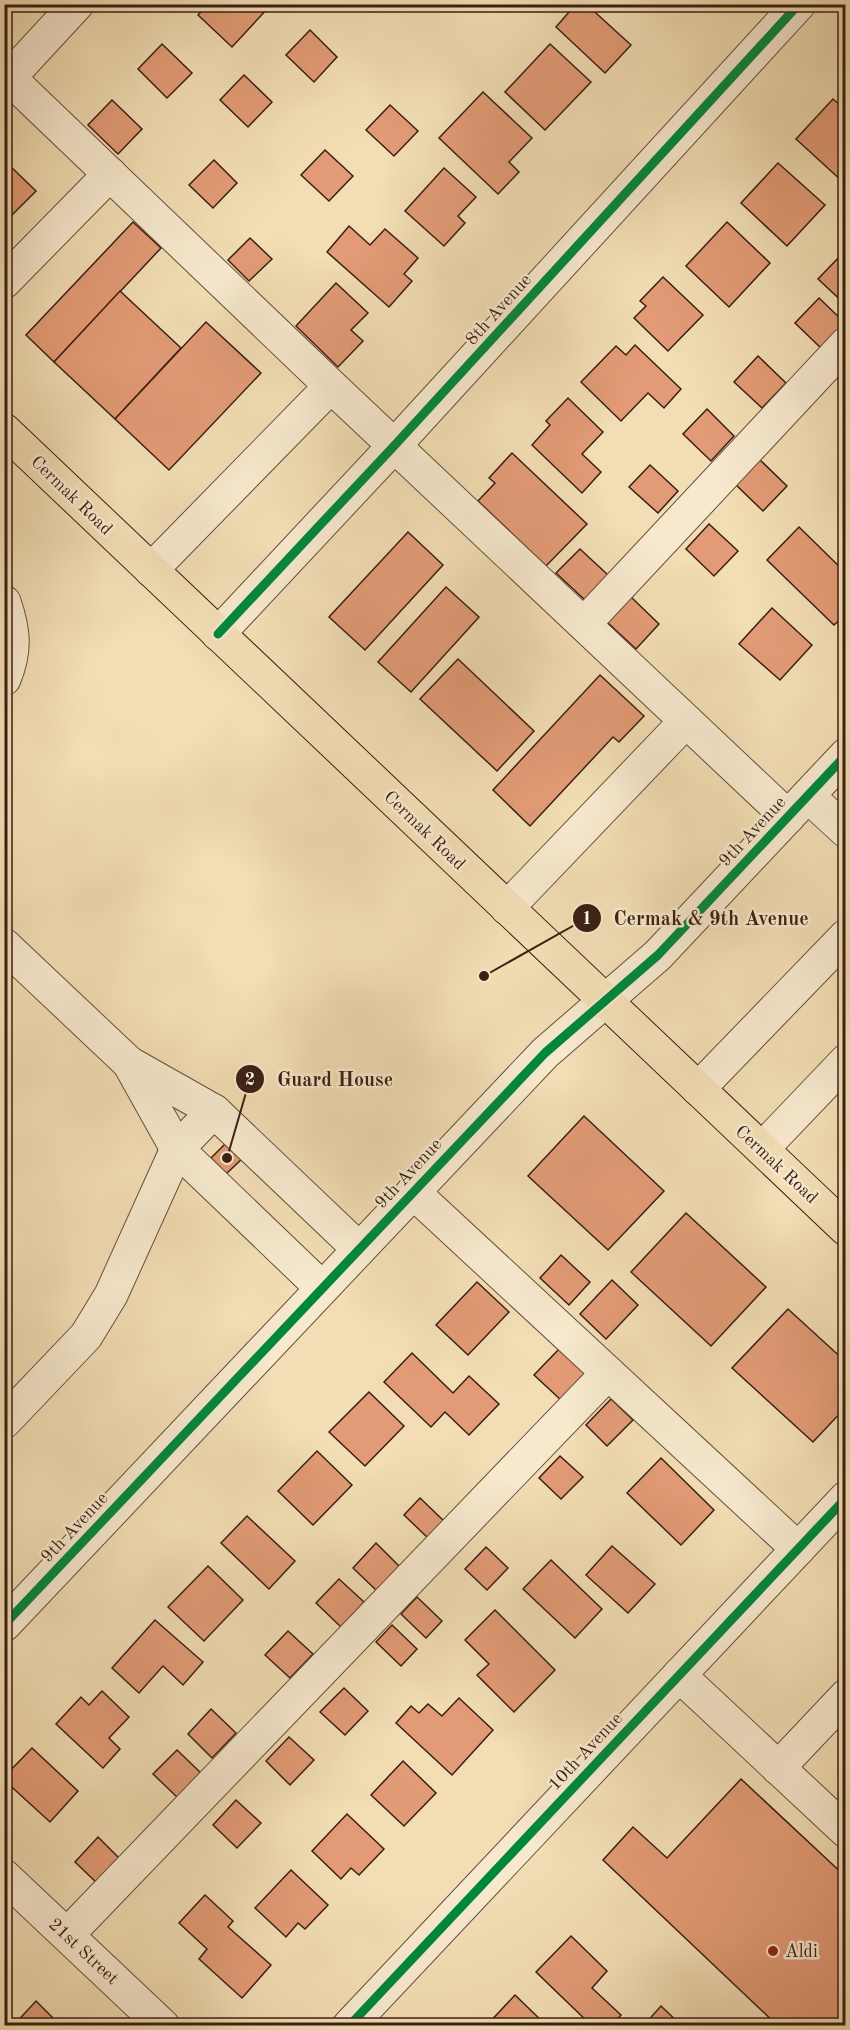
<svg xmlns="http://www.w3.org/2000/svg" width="850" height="2030" viewBox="0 0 850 2030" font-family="'Old Standard TT',serif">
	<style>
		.building { fill: #e29b76; stroke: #3a1f13; stroke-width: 1.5 }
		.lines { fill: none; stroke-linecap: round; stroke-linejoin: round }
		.minor-casing { stroke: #684e3b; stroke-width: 35 }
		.major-casing { stroke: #3a1f13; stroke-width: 35 }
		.minor { stroke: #f7e9ce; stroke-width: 33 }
		.major { stroke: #f2ddb4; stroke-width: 33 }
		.cycleway-casing { stroke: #f7e9ce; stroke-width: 13 }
		.cycleway { stroke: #00873e; stroke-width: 9 }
		.poi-dot { fill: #8f2418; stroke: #f7e9ce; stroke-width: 2 }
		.labels { text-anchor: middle; stroke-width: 5; stroke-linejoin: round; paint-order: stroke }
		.street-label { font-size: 18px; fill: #3a1f13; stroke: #f7e9ce }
		.poi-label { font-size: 18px; fill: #3a1f13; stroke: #f7e9ce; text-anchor: start }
		.leader { fill: none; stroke: #3a1f13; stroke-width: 2 }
		.callout-dot { fill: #3a1f13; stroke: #f7e9ce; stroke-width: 2 }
		.mark-label { font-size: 18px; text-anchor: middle; font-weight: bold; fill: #fff }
		.callout-label { font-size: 20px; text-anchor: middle; font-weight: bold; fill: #3a1f13; stroke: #f7e9ce; stroke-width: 5; stroke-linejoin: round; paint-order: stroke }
	</style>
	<rect width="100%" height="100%" fill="#f2ddb4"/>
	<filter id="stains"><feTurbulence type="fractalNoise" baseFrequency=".00333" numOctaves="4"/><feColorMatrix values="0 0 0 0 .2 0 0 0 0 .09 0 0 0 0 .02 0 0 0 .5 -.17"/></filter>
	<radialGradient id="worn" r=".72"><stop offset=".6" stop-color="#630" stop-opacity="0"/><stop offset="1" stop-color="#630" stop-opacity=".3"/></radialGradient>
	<g class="building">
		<path d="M208 4H267L269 7 232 47 198 15Z"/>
		<path d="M365 4H380L373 12Z"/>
		<path d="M576 4H586L631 45 605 73 556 27Z"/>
		<path d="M310 30 337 57 314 82 286 55Z"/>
		<path d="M162 44 192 73 167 98 138 69Z"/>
		<path d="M550 44 591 82 545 130 505 92Z"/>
		<path d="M244 75 272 102 248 127 220 100Z"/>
		<path d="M483 92 532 138 509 162 519 172 498 194 439 138Z"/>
		<path d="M833 99 846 110V179L843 182 796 139Z"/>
		<path d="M112 100 142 129 118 154 88 125Z"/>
		<path d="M390 105 418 131 394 156 366 130Z"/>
		<path d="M325 150 353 176 329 201 301 175Z"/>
		<path d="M214 160 237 183 213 208 189 185Z"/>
		<path d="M778 163 825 205 787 246 741 203Z"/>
		<path d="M8 164 36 191 4 223V168Z"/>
		<path d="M444 168 476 197 458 216 465 223 444 246 405 211Z"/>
		<path d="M133 222 161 248 54 362 26 335Z"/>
		<path d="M727 222 770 263 729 307 686 266Z"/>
		<path d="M349 226 370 245 385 229 418 258 404 274 412 281 389 307 327 252Z"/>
		<path d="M250 238 272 259 249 281 228 260Z"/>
		<path d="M842 254 846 258V305L818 279Z"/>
		<path d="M663 277 703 315 668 351 634 318 646 306 640 301Z"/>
		<path d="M336 283 368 313 351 330 363 341 338 367 296 326Z"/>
		<path d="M120 291 181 348 115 419 54 362Z"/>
		<path d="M819 298 846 324V326L823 350 795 323Z"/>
		<path d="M206 322 261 373 169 470 115 419Z"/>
		<path d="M635 345 681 389 664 408 648 393 621 421 581 382 616 346 626 355Z"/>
		<path d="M758 356 786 383 762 408 734 382Z"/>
		<path d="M568 398 603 432 582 454 601 472 582 493 532 445 550 425 546 421Z"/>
		<path d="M707 409 734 436 711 461 683 434Z"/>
		<path d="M512 453 587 524 546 566 478 501 495 483 489 478Z"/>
		<path d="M759 459 787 486 763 511 735 484Z"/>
		<path d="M650 465 678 491 658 513 629 487Z"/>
		<path d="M709 524 738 551 714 576 686 549Z"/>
		<path d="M799 527 846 573V614L834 625 767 560Z"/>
		<path d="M408 532 443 565 365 650 329 617Z"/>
		<path d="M580 549 608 575 585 600 556 573Z"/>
		<path d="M446 587 479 617 411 692 378 662Z"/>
		<path d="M631 597 659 624 636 649 607 622Z"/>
		<path d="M772 608 812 645 780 680 739 644Z"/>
		<path d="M458 659 534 731 497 771 420 699Z"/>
		<path d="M600 675 644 716 619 742 613 737 530 826 493 790Z"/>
		<path d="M584 1116 664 1191 608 1250 528 1176Z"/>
		<path d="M227 1142 243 1158 226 1174 211 1158Z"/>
		<path d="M686 1213 766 1287 711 1346 631 1272Z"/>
		<path d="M561 1255 590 1282 569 1305 540 1278Z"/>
		<path d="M612 1280 638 1305 606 1339 580 1314Z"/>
		<path d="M477 1282 509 1312 468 1355 436 1325Z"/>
		<path d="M788 1309 846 1362V1407L813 1442 732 1368Z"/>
		<path d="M560 1348 587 1374 562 1401 534 1375Z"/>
		<path d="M412 1353 453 1393 469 1376 499 1404 469 1435 445 1412 431 1427 384 1382Z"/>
		<path d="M369 1392 404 1426 365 1466 329 1432Z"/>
		<path d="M611 1399 633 1420 607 1446 586 1425Z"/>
		<path d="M317 1451 352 1485 313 1525 278 1491Z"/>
		<path d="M560 1456 583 1477 561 1499 539 1478Z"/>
		<path d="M661 1458 714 1510 681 1545 627 1493Z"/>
		<path d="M420 1498 445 1522 429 1539 404 1515Z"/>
		<path d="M247 1516 295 1561 269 1589 221 1543Z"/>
		<path d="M376 1543 400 1567 377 1591 353 1568Z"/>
		<path d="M612 1546 655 1584 628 1613 586 1575Z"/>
		<path d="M486 1547 508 1568 487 1590 465 1569Z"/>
		<path d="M551 1560 602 1609 575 1638 523 1589Z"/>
		<path d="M208 1566 243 1600 204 1641 168 1607Z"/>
		<path d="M339 1579 364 1602 341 1627 316 1603Z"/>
		<path d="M417 1597 442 1621 426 1638 401 1614Z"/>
		<path d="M495 1610 555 1670 514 1712 477 1675 489 1664 465 1640Z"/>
		<path d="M155 1620 203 1662 183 1685 163 1666 139 1693 112 1668Z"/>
		<path d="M392 1625 417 1649 401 1666 376 1642Z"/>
		<path d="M288 1631 313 1654 290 1678 265 1655Z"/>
		<path d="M344 1688 368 1711 345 1735 320 1712Z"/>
		<path d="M102 1691 129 1717 109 1738 120 1749 103 1768 56 1724 81 1697 89 1705Z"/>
		<path d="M459 1698 493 1730 452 1775 396 1723 411 1706 419 1713 428 1704 442 1716Z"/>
		<path d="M211 1709 236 1733 212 1758 188 1734Z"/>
		<path d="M289 1737 314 1760 290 1785 266 1761Z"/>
		<path d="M32 1748 78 1791 50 1822 4 1780V1777Z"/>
		<path d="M177 1750 201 1773 178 1798 153 1774Z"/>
		<path d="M403 1761 436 1793 404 1826 371 1795Z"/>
		<path d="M741 1779 846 1877V2026H778L603 1860 633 1827 667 1858Z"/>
		<path d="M236 1800 261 1823 237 1848 213 1825Z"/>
		<path d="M347 1814 384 1849 359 1875 351 1868 341 1879 312 1851Z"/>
		<path d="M98 1837 122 1861 99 1885 75 1862Z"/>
		<path d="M291 1870 328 1905 305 1929 298 1923 286 1937 255 1908Z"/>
		<path d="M205 1895 233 1921 228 1927 271 1965 242 1998 199 1959 207 1949 179 1923Z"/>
		<path d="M571 1936 607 1971 592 1988 621 2015 611 2026H592L536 1972Z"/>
		<path d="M515 1995 547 2026H486Z"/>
		<path d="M36 2001 54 2019 48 2026H13Z"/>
		<path d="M661 2006 682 2026H643Z"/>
	</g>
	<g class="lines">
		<g class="minor-casing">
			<g id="minor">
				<path d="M4 73 331 386 788 817"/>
				<path d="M4 83 77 4"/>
				<path d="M4 282 110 174"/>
				<path d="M151 570 331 386"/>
				<path d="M4 602C14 631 16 650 4 679"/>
				<path d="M584 624 846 344"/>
				<path d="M218 634 394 446 799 4"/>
				<path d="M808 796 846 831"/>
				<path d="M507 908 686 721"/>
				<path d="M4 945 129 1063 214 1111 359 1249"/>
				<path d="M129 1063 177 1149 322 1288"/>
				<path d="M698 1089 846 936"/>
				<path d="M762 1149 846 1061"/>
				<path d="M413 1192 798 1549"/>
				<path d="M4 1422 86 1336 111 1295 177 1149 214 1111"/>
				<path d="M4 1625 545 1053 658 955 846 755"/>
				<path d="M679 1675 846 1831"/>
				<path d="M778 1768 846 1696"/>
				<path d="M4 1876 163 2026"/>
				<path d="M67 1935 608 1373"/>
				<path d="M349 2026 846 1498"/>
			</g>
		</g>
		<g class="major-casing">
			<path id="major" d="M4 430 846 1229"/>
		</g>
		<use href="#minor" class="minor"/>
		<use href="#major" class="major"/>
		<g class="cycleway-casing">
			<g id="cycleway">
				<path d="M218 634 394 446 799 4"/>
				<path d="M4 1625 545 1053 658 955 846 755"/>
				<path d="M349 2026 846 1498"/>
			</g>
		</g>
		<use href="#cycleway" class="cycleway"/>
	</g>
	<circle class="poi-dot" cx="773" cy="1951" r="6"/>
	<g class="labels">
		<g class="street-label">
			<text transform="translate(498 309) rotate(-48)" y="6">8th Avenue</text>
			<text transform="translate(72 495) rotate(44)" y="6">Cermak Road</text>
			<text transform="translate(425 830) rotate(44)" y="6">Cermak Road</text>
			<text transform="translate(752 831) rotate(-47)" y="6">9th Avenue</text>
			<text transform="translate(777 1164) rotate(43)" y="6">Cermak Road</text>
			<text transform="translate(408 1173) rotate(-47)" y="6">9th Avenue</text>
			<text transform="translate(74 1527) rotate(-47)" y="6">9th Avenue</text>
			<text transform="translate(585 1751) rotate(-47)" y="6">10th Avenue</text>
			<text transform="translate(84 1951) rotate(43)" y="6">21st Street</text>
		</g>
		<g class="poi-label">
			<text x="785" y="1957">Aldi</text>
		</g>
	</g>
	<path class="leader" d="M484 976L587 918M227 1158L250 1079"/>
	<g class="callout-dot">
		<circle cx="484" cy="976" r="6"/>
		<circle cx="227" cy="1158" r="6"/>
		<circle cx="587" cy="918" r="15"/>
		<circle cx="250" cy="1079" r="15"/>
	</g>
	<g class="mark-label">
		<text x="587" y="924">1</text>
		<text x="250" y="1085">2</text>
	</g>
	<g class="callout-label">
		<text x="711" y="925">Cermak &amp; 9th Avenue</text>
		<text x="335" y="1086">Guard House</text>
	</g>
	<rect width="850" height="2030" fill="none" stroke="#f2ddb4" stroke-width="24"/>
	<rect x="6" y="6" width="838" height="2018" fill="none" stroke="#3a1f13" stroke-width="3"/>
	<rect x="12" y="12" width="826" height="2006" fill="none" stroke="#3a1f13" stroke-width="1.5"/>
	<rect width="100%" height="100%" filter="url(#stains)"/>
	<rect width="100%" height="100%" fill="url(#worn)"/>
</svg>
